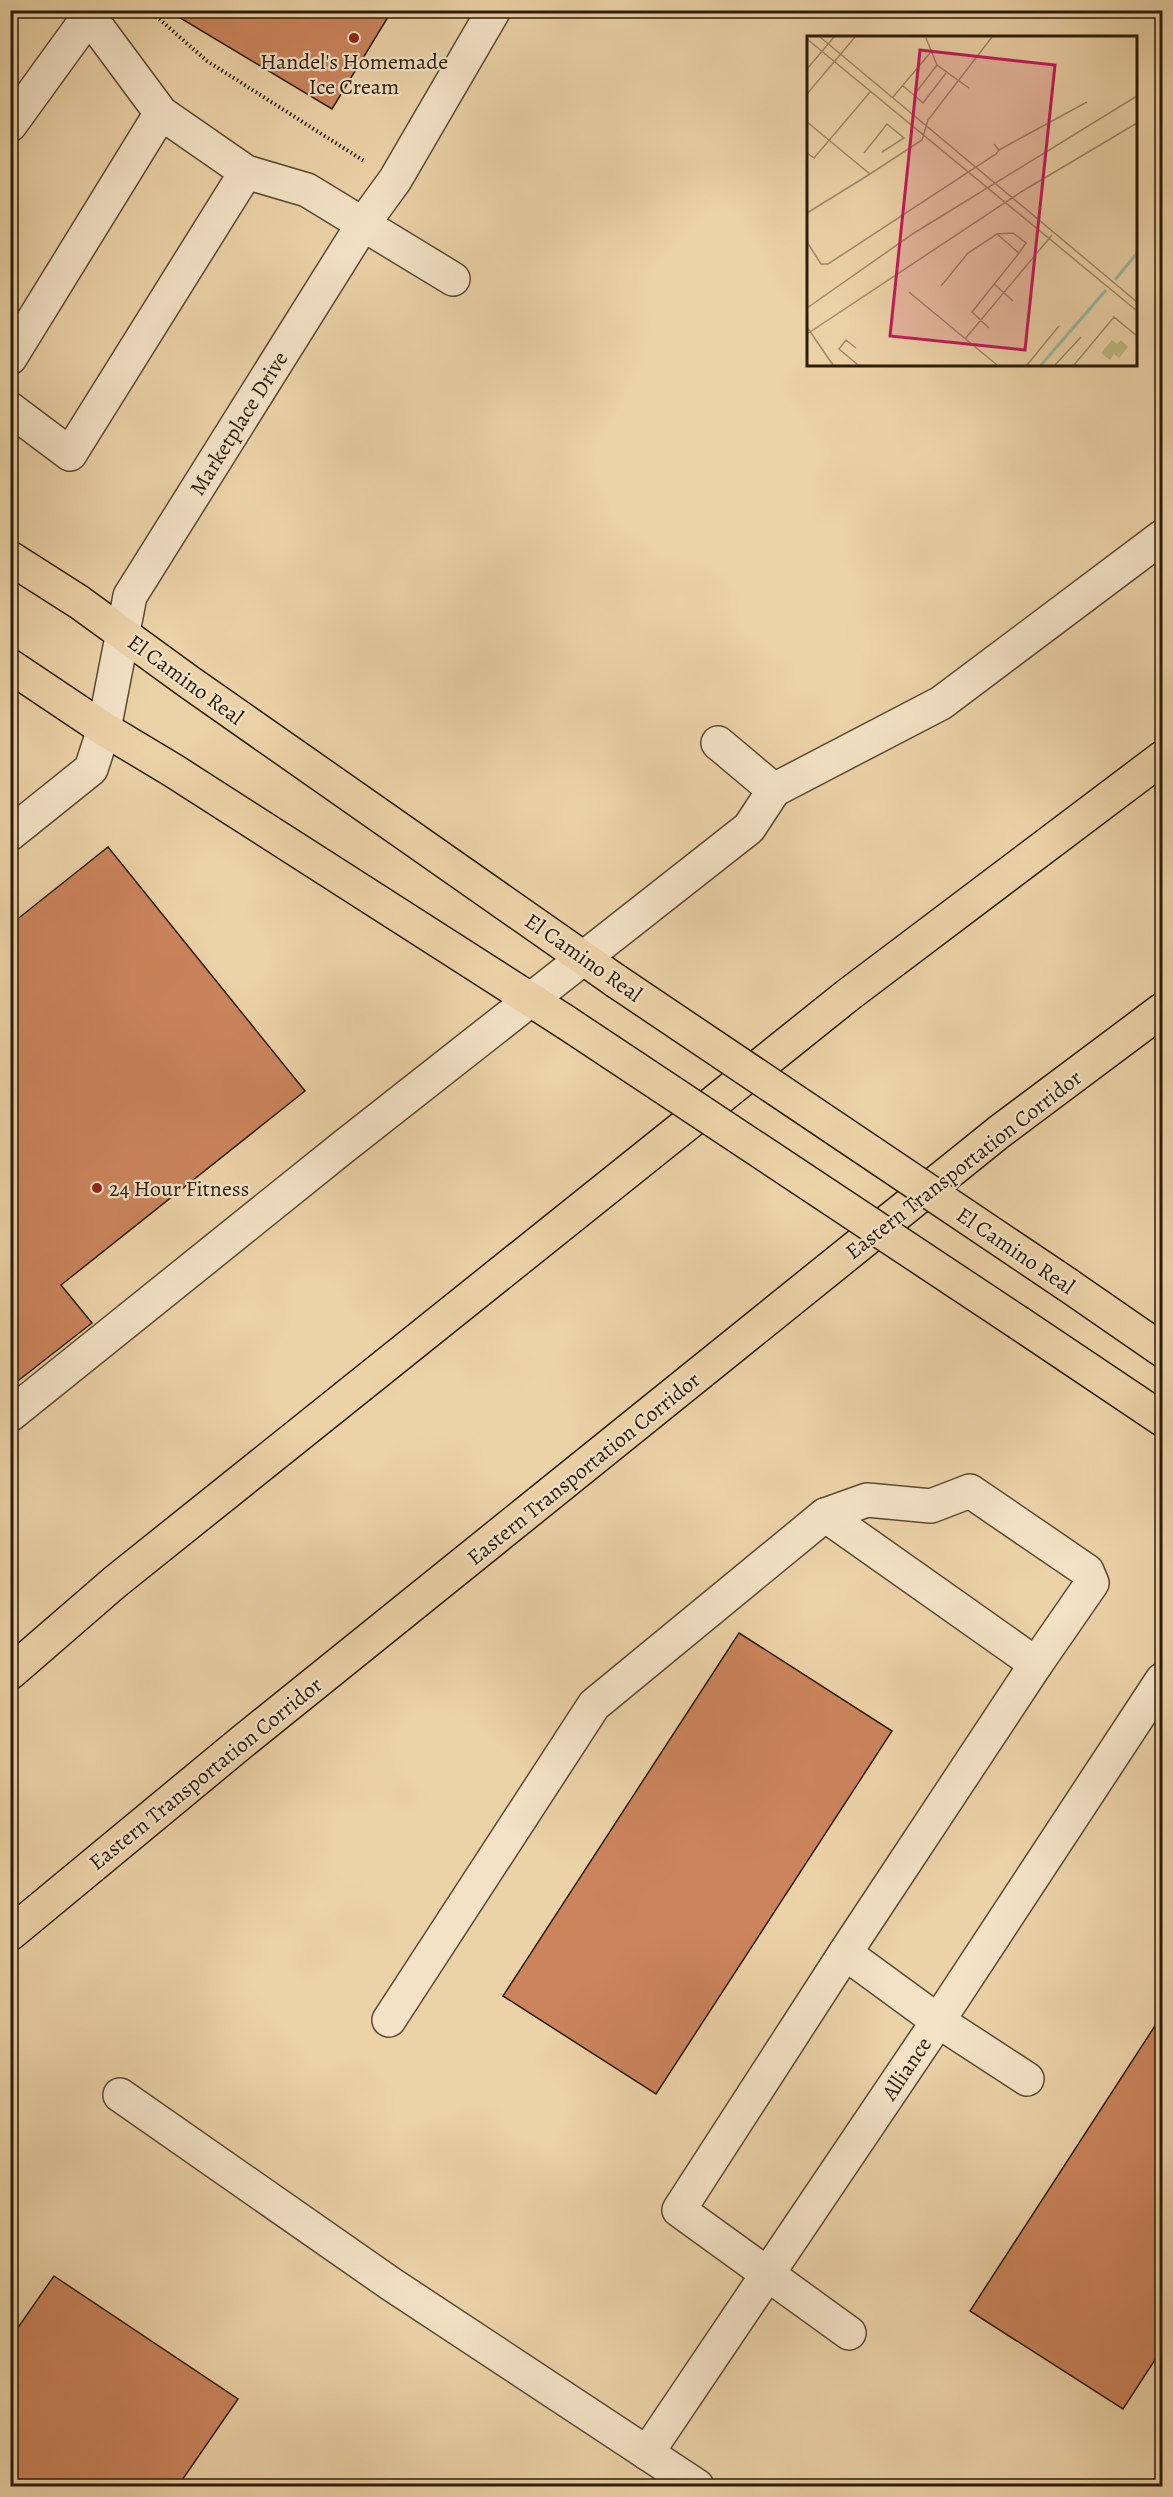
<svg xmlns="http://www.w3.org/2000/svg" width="1173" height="2497" viewBox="0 0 1173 2497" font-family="Alegreya,serif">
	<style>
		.building { fill: #cb845b; stroke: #2b1c0a; stroke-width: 1.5 }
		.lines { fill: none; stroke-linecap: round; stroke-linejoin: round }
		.minor-casing { stroke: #5b4a31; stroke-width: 36 }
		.major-casing { stroke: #2b1c0a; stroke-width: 36 }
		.highway-casing { stroke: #2b1c0a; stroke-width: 36 }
		.path { stroke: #2b1c0a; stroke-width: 4; stroke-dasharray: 1.5 3; stroke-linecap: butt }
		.minor { stroke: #f3e2c6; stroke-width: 33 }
		.major { stroke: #ecd2a7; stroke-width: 33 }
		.highway { stroke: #ecd2a7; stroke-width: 33 }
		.major-bridge-casing { stroke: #2b1c0a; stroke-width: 36; stroke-linecap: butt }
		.major-bridge { stroke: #ecd2a7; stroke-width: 33 }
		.poi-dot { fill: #8f2418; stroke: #f3e2c6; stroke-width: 2 }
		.labels { text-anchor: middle; stroke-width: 4.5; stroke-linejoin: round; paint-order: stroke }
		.poi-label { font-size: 22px; fill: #2b1c0a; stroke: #f3e2c6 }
		.street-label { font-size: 22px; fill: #2b1c0a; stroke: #f3e2c6 }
		.inset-river { fill: none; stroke: #99b8a4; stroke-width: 3 }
		.inset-road { fill: none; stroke: #9f8968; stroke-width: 1.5 }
		.view { fill: #c2185b; fill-opacity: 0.15; stroke: #c2185b; stroke-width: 3 }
		.inset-edge { fill: none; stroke: #2b1c0a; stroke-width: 3 }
	</style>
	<rect width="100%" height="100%" fill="#ecd2a7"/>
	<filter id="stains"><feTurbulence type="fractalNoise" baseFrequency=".00333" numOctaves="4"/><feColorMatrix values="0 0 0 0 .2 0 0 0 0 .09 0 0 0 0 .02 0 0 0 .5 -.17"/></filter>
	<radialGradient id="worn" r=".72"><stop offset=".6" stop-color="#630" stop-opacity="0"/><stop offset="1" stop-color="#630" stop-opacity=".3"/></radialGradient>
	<g class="building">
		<path d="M181 10H376L388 17 332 109 177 16Z"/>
		<path d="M108 847 305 1091 61 1285 92 1323 10 1387V925Z"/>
		<path d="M739 1633 892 1731 656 2094 503 1996Z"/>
		<path d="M1162 2015V2349L1123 2409 970 2311Z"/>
		<path d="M54 2276 238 2399 178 2486H10V2339Z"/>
	</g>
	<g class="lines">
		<g class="minor-casing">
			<g id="minor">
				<path d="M88 10 89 16 161 113 246 172 307 190 453 279"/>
				<path d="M10 125 89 16"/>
				<path d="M10 358 161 113"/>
				<path d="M10 409 70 454 246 172"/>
				<path d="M774 790 941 703 1162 537"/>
				<path d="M10 834 91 769 104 729 130 596 363 224 395 180 494 10"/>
				<path d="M10 1415 342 1148 749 828 774 790 718 743"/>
				<path d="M825 1515 867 1500 931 1506 970 1491 1087 1571 1092 1583 1036 1664"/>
				<path d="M845 1953 938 2021 1027 2079"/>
				<path d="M389 2020 594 1705 825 1515 1036 1664 845 1953 679 2210 849 2333"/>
				<path d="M120 2095 391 2284 697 2486"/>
				<path d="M647 2453 938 2021 1162 1680"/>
			</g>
		</g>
		<g class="major-casing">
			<g id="major">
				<path d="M10 558 79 602 189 682 616 981"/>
				<path d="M10 666 104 729 174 771 567 1023"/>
				<path d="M1068 1285 1162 1350"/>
				<path d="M1019 1323 1162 1419"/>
			</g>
		</g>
		<g class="highway-casing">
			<g id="highway">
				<path d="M10 1673 115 1582 848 995 1162 758"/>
				<path d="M10 1934 242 1742 999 1132 1162 1010"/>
			</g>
		</g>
		<path class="path" d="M149 10 207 61 364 161"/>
		<use href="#minor" class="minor"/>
		<use href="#major" class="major"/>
		<use href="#highway" class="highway"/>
		<g class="major-bridge-casing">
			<g id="major-bridge">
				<path d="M616 981 1068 1285"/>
				<path d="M567 1023 1019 1323"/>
			</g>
		</g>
		<use href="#major-bridge" class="major-bridge"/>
	</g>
	<g class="poi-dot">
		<circle cx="354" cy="38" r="6"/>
		<circle cx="97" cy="1188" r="6"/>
	</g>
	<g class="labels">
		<g class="poi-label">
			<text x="354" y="69">Handel's Homemade<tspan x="354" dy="25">Ice Cream</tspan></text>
			<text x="109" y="1196" text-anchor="start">24 Hour Fitness</text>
		</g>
		<g class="street-label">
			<text transform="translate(238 423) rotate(-58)" y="8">Marketplace Drive</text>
			<text transform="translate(186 679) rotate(36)" y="8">El Camino Real</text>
			<text transform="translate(584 957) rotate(35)" y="8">El Camino Real</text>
			<text transform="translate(963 1164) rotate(-38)" y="8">Eastern Transportation Corridor</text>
			<text transform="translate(1016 1250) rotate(34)" y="8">El Camino Real</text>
			<text transform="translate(583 1468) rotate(-39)" y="8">Eastern Transportation Corridor</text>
			<text transform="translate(205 1773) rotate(-39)" y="8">Eastern Transportation Corridor</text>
			<text transform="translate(906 2068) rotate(-56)" y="8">Alliance</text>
		</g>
	</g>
	<g transform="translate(807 36)">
		<rect width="330" height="330" fill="#ecd2a7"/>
		<path d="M305 304 310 308 314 304 321 311 312 322 307 318 303 324 294 317Z" fill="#bdba83"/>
		<path class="inset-river" d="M308 244 330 217M234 329 299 254"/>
		<path class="inset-road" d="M13 1 330 266M119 2 130 29 162 52M0 3 330 275M0 33 27 1M96 50 107 59 130 29M0 58 48 1M107 59 116 67 139 37M86 61 123 17M0 86 63 138 115 104 121 84 185 1M192 114 280 66M0 117 7 122 64 55M57 117 80 88 97 102 75 116M0 177 63 138M190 198 206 197 219 207 212 217M0 206 14 228H21L189 118 192 114 187 108M187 248 206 265M134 250 161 217 190 198 212 217 165 276 182 292M102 256 190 329M0 272 107 197 330 60M0 291 26 329M0 298 214 156 330 87M158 303 245 199M49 312 39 304 32 313 51 329M220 329 252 290M248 329 274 301M267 329 307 281 330 300"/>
		<path class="view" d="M113 14 248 29 218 314 83 300Z"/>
		<rect width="330" height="330" class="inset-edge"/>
	</g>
	<rect width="1173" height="2497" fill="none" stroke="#ecd2a7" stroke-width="36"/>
	<rect x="12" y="12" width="1149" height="2473" fill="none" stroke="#2b1c0a" stroke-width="3"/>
	<rect x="18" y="18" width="1137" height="2461" fill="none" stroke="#2b1c0a" stroke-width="1.5"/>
	<rect width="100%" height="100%" filter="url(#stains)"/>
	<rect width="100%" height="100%" fill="url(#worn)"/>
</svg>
